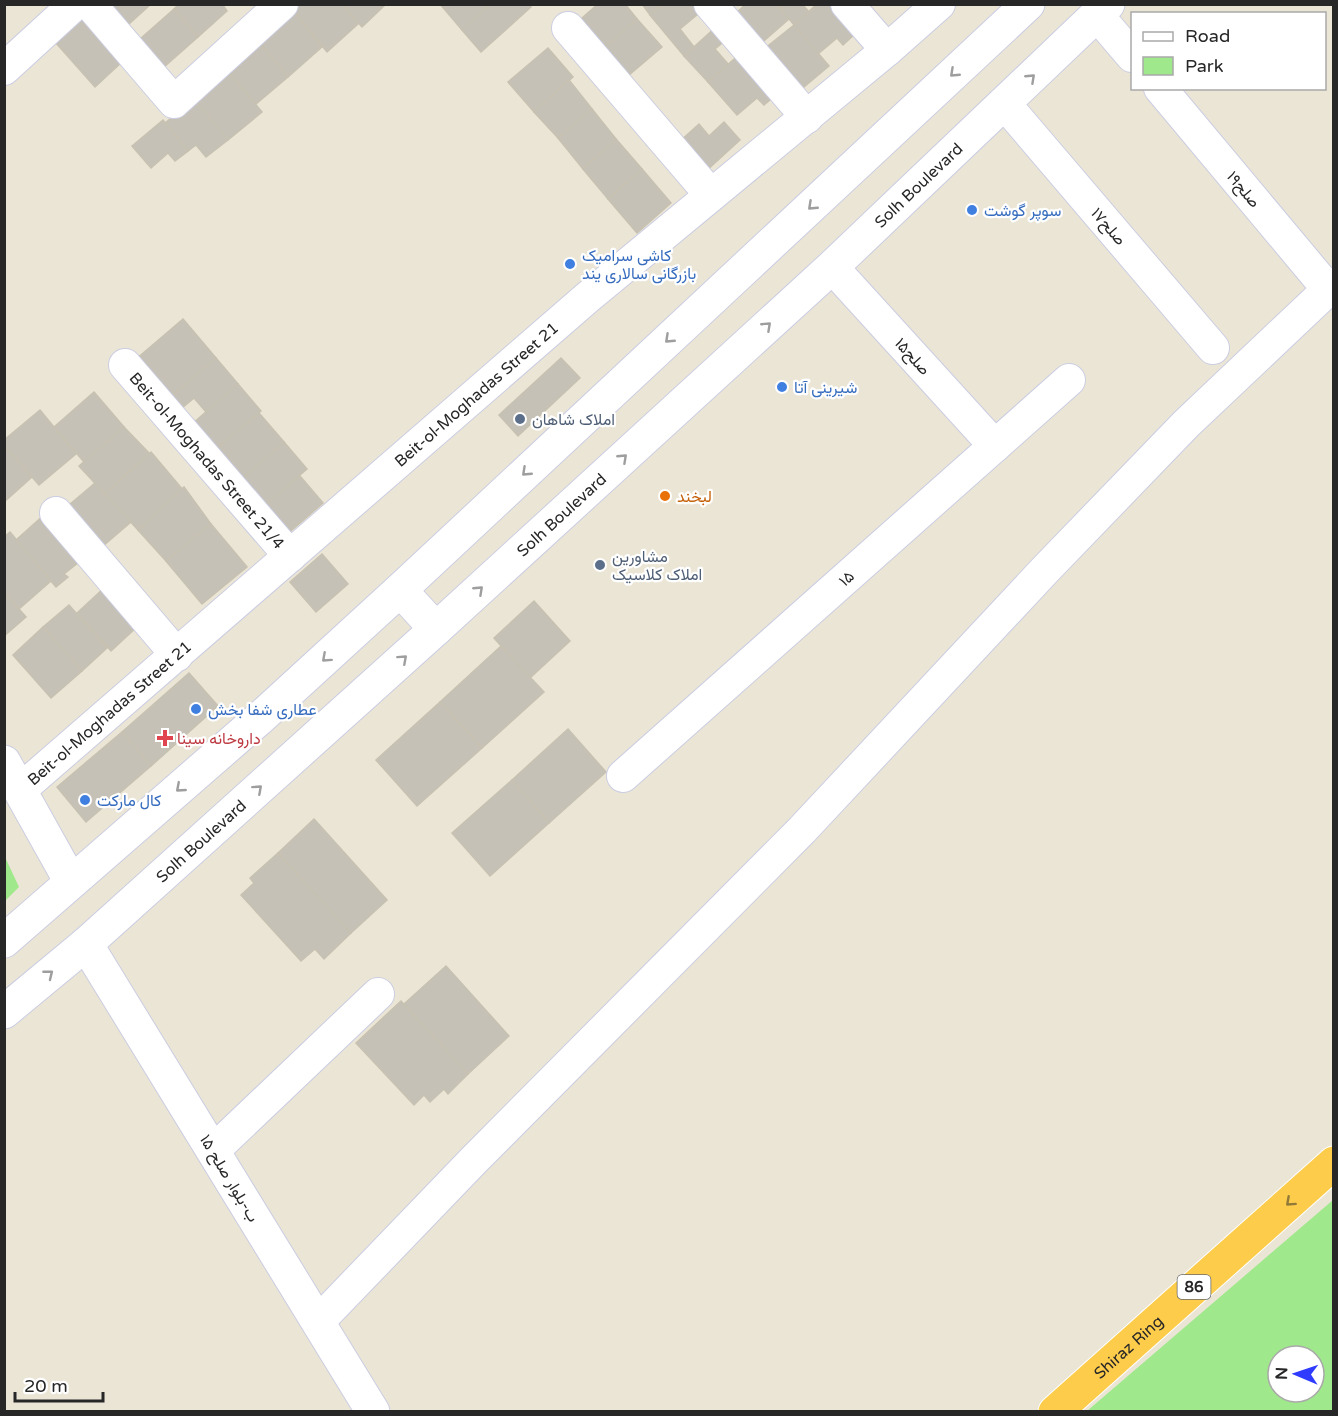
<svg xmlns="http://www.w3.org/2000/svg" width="1338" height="1416" viewBox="0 0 1338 1416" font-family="'Varela Round',Vazirmatn,sans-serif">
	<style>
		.green { fill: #a0e88c; fill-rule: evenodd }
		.building { fill: #c6c1b6; stroke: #c6c1b0; stroke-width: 1.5 }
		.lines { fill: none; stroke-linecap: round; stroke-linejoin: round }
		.minor-casing { stroke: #cbcde2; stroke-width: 34 }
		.tertiary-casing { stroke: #cbcde2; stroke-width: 35 }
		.secondary-casing { stroke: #cbcde2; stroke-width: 35 }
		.trunk-casing { stroke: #fff; stroke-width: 35 }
		.minor { stroke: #fff; stroke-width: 32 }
		.tertiary { stroke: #fff; stroke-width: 33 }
		.secondary { stroke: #fff; stroke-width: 33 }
		.trunk { stroke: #fecc4b; stroke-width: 33 }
		.oneway { stroke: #9e9e9e }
		.oneway2 { stroke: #927a39 }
		.shop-dot { fill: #3f7fe0; stroke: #fff; stroke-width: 2 }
		.service-dot { fill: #5c6f8a; stroke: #fff; stroke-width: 2 }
		.food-dot { fill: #e8710a; stroke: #fff; stroke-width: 2 }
		.health-dot { fill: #e0444e; stroke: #fff; stroke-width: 2 }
		.labels { text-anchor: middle; stroke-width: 4.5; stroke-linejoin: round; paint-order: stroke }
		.shield { fill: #fff; stroke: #686868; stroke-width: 1.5 }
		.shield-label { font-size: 15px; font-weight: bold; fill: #272727 }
		.street-label { font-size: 16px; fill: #272727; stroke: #fff }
		.shop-label { font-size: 16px; fill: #366cbe; stroke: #fff; text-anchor: start }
		.service-label { font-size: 16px; fill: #4e5e75; stroke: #fff; text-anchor: start }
		.food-label { font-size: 16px; fill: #c56008; stroke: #fff; text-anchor: start }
		.health-label { font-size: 16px; fill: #be3a42; stroke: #fff; text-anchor: start }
	</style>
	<rect width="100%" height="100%" fill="#ebe5d6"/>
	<g class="green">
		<path d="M5 857 19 887 5 901H4Z"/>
		<path d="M1333 1200V1411H1087ZM1278 1356H1314V1392H1278Z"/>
	</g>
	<g class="building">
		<path d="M111 4H151L129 24Z"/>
		<path d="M179 4H222L227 11 198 37 174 9Z"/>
		<path d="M297 4H342L358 24 327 52 292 9Z"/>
		<path d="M342 4H386L362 27Z"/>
		<path d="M440 4H491L462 30Z"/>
		<path d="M491 4H529L531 7 481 52 462 30Z"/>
		<path d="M598 4H625L637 19 598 53 574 25Z"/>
		<path d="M642 4H662L650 15Z"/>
		<path d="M662 4H699L704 9 680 29 694 47 684 56 650 15Z"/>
		<path d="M746 4H777L789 19 759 45 734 15Z"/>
		<path d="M777 4H802L809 12 794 25Z"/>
		<path d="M817 4H832L856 33 843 45 837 38 818 54 794 25Z"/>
		<path d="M174 9 198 37 164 67 140 39Z"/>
		<path d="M292 9 322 47 288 77 257 40Z"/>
		<path d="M85 16 124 60 95 87 56 43Z"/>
		<path d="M637 19 662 47 622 81 598 53Z"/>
		<path d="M794 25 829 66 798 92 763 50Z"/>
		<path d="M717 26 728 38 715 49 728 64 708 82 684 56Z"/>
		<path d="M257 40 288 77 256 104 225 68Z"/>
		<path d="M548 48 573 77 534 112 508 82Z"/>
		<path d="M741 53 777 94 764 105 757 98 737 115 708 82Z"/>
		<path d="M225 68 262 112 228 140 194 99Z"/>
		<path d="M569 80 592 109 558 138 534 112Z"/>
		<path d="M194 99 228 140 206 157 196 145 188 151 165 123Z"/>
		<path d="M592 109 616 139 583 169 558 138Z"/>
		<path d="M163 120 188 151 175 161 168 153 151 168 132 146Z"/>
		<path d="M724 122 740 140 705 172 679 142 699 124 709 136Z"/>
		<path d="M616 139 642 169 608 199 583 169Z"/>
		<path d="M642 169 671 203 637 233 608 199Z"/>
		<path d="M183 319 216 358 172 396 152 372 148 376 135 360Z"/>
		<path d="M216 358 238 384 206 412 194 398 182 408 172 396Z"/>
		<path d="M561 358 580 378 518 436 499 415Z"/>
		<path d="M238 384 261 411 215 450 192 424Z"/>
		<path d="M94 392 124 427 84 462 54 427Z"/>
		<path d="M40 410 76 454 39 485 4 445V440Z"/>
		<path d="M259 413 284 442 240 480 215 450Z"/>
		<path d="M124 427 149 453 105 494 79 466Z"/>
		<path d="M284 442 307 469 263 507 240 480Z"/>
		<path d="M4 445 32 477 4 502Z"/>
		<path d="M151 452 183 490 138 530 105 494Z"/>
		<path d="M300 476 323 503 286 535 263 507Z"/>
		<path d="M95 483 131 522 103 546 69 505Z"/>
		<path d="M184 487 211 524 166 561 138 530Z"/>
		<path d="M45 514 83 559 64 574 68 577 56 587 16 540Z"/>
		<path d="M211 524 247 567 202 604 166 561Z"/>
		<path d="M10 532 51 581 19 609 4 592V537Z"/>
		<path d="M322 554 348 584 316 612 290 582Z"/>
		<path d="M104 588 139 625 111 651 77 613Z"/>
		<path d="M4 592 26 617 4 636Z"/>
		<path d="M534 601 570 641 530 678 494 638Z"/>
		<path d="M69 605 107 648 82 671 43 627Z"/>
		<path d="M43 627 82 671 51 698 13 655Z"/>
		<path d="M501 646 544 692 482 748 440 702Z"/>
		<path d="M189 673 218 706 151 766 122 732Z"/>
		<path d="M440 702 482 748 417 806 376 760Z"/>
		<path d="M568 729 606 772 549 823 512 780Z"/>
		<path d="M122 732 151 766 86 822 57 787Z"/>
		<path d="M512 780 549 823 490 876 452 833Z"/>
		<path d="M314 819 387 900 351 933 278 853Z"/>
		<path d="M278 853 351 933 324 959 315 949 301 961 241 895 254 883 250 878Z"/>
		<path d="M446 966 509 1036 468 1074 404 1004Z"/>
		<path d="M401 1001 468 1074 448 1094 444 1089 430 1102 424 1095 414 1105 356 1043Z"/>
	</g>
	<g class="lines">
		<g class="minor-casing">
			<g id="minor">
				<path d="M90 4 174 102 282 4"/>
				<path d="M710 4 807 117"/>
				<path d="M847 4 887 50"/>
				<path d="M1097 15 1132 56"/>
				<path d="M568 28 711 195"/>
				<path d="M4 69 75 4"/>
				<path d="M1160 88 1328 289"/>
				<path d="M1004 103 1213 348"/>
				<path d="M832 267 995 446"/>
				<path id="s1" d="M125 365 290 556"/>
				<path d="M56 513 177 655"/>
				<path d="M623 776 1069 380"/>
				<path id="s2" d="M20 790 588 297 887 50 939 4"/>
				<path d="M213 1151 378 994"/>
				<path d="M318 1322 473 1161 802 830 1045 570 1186 424 1334 284"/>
			</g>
		</g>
		<g class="tertiary-casing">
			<g id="tertiary">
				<path d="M4 762 71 882"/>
				<path d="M86 944 373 1412"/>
			</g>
		</g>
		<g class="secondary-casing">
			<g id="secondary">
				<path d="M400 590 436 629"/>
				<path d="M4 941 260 718 400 590 1028 4"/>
				<path id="s3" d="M4 1012 86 944 436 629 832 267 1108 4"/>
			</g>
		</g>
		<g class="trunk-casing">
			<g id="trunk">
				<path id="s4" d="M1055 1412 1334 1163"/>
			</g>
		</g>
		<use href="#minor" class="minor"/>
		<use href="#tertiary" class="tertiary"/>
		<use href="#secondary" class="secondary"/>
		<use href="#trunk" class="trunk"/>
	</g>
	<defs><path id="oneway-chevron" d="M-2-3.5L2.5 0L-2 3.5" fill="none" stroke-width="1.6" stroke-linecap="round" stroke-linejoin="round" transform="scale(1.5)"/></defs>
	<g class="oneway">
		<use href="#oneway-chevron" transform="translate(954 73) rotate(137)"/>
		<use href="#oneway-chevron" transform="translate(1031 78) rotate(-43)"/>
		<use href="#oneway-chevron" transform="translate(812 206) rotate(137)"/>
		<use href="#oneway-chevron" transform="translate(767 326) rotate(-43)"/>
		<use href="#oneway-chevron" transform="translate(669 339) rotate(137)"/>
		<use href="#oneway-chevron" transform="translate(623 458) rotate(-43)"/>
		<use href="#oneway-chevron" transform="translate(526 472) rotate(137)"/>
		<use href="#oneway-chevron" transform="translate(479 590) rotate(-43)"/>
		<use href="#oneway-chevron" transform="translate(326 658) rotate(138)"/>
		<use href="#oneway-chevron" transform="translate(403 659) rotate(-42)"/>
		<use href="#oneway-chevron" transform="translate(180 788) rotate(139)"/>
		<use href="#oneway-chevron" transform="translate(258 789) rotate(-42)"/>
		<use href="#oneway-chevron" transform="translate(49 974) rotate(-39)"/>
	</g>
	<use class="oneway2" href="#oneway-chevron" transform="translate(1290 1202) rotate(138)"/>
	<g class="shop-dot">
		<circle cx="972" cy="210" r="6"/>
		<circle cx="570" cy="264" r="6"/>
		<circle cx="782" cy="387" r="6"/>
		<circle cx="196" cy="709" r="6"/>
		<circle cx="85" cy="800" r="6"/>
	</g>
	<g class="service-dot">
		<circle cx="520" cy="419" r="6"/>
		<circle cx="600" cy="565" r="6"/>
	</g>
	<circle class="food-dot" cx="665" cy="496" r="6"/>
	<path class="health-dot" d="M162 729h6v6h6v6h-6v6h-6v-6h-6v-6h6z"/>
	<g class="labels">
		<rect class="shield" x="1177.5" y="1275" width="33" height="24" rx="4.5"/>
		<g class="shield-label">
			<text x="1194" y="1292">86</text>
		</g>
		<g class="street-label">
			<text dy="6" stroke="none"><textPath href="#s3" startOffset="1233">Solh Boulevard</textPath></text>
			<text transform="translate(1244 189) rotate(50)" y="6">صلح۱۹</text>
			<text transform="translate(1109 226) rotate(49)" y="6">صلح۱۷</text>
			<text transform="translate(913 356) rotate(48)" y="6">صلح۱۵</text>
			<text dy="6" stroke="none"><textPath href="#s2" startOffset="604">Beit-ol-Moghadas Street 21</textPath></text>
			<text dy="6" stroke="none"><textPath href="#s1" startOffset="126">Beit-ol-Moghadas Street 21/4</textPath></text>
			<text dy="6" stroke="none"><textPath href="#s3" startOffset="747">Solh Boulevard</textPath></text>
			<text transform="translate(846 578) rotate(-42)" y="6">۱۵</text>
			<text dy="6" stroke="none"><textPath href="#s2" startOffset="118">Beit-ol-Moghadas Street 21</textPath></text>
			<text dy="6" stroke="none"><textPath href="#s3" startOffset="261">Solh Boulevard</textPath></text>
			<text transform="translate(230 1178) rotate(59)" y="6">۱۵ ب-بلوار صلح</text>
			<text dy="6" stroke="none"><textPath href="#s4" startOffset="98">Shiraz Ring</textPath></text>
		</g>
		<g class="shop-label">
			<text x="984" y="216">سوپر گوشت</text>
			<text x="582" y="261">کاشی سرامیک<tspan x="582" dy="18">بازرگانی سالاری یند</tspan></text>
			<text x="794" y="393">شیرینی آتا</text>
			<text x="208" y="715">عطاری شفا بخش</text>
			<text x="97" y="806">کال مارکت</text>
		</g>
		<g class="service-label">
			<text x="532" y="425">املاک شاهان</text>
			<text x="612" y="562">مشاورین<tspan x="612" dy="18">املاک کلاسیک</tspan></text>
		</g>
		<g class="food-label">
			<text x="677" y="502">لبخند</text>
		</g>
		<g class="health-label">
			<text x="177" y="744">داروخانه سینا</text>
		</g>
	</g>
	<rect width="1338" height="1416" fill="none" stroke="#272727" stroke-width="12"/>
	<rect x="1131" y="12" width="195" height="78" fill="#ffffff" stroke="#a9a9a9" stroke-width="1.5"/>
	<rect x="1143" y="32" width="30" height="9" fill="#ffffff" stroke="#a9a9a9" stroke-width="1.5"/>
	<text x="1185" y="42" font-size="18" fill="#272727">Road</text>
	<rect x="1143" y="57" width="30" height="18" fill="#a0e88c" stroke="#a9a9a9" stroke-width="1.5"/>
	<text x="1185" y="72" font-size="18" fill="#272727">Park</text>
	<g transform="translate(1296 1374) rotate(272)"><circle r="28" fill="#ffffff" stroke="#a9a9a9" stroke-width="1.5"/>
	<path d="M0-4.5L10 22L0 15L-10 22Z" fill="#2f3cff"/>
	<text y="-9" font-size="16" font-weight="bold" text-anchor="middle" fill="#272727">N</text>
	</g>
	<path d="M15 1392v9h88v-9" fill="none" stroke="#272727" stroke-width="3"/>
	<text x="24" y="1392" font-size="18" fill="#272727" stroke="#ffffff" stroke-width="4.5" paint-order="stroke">20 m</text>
</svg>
